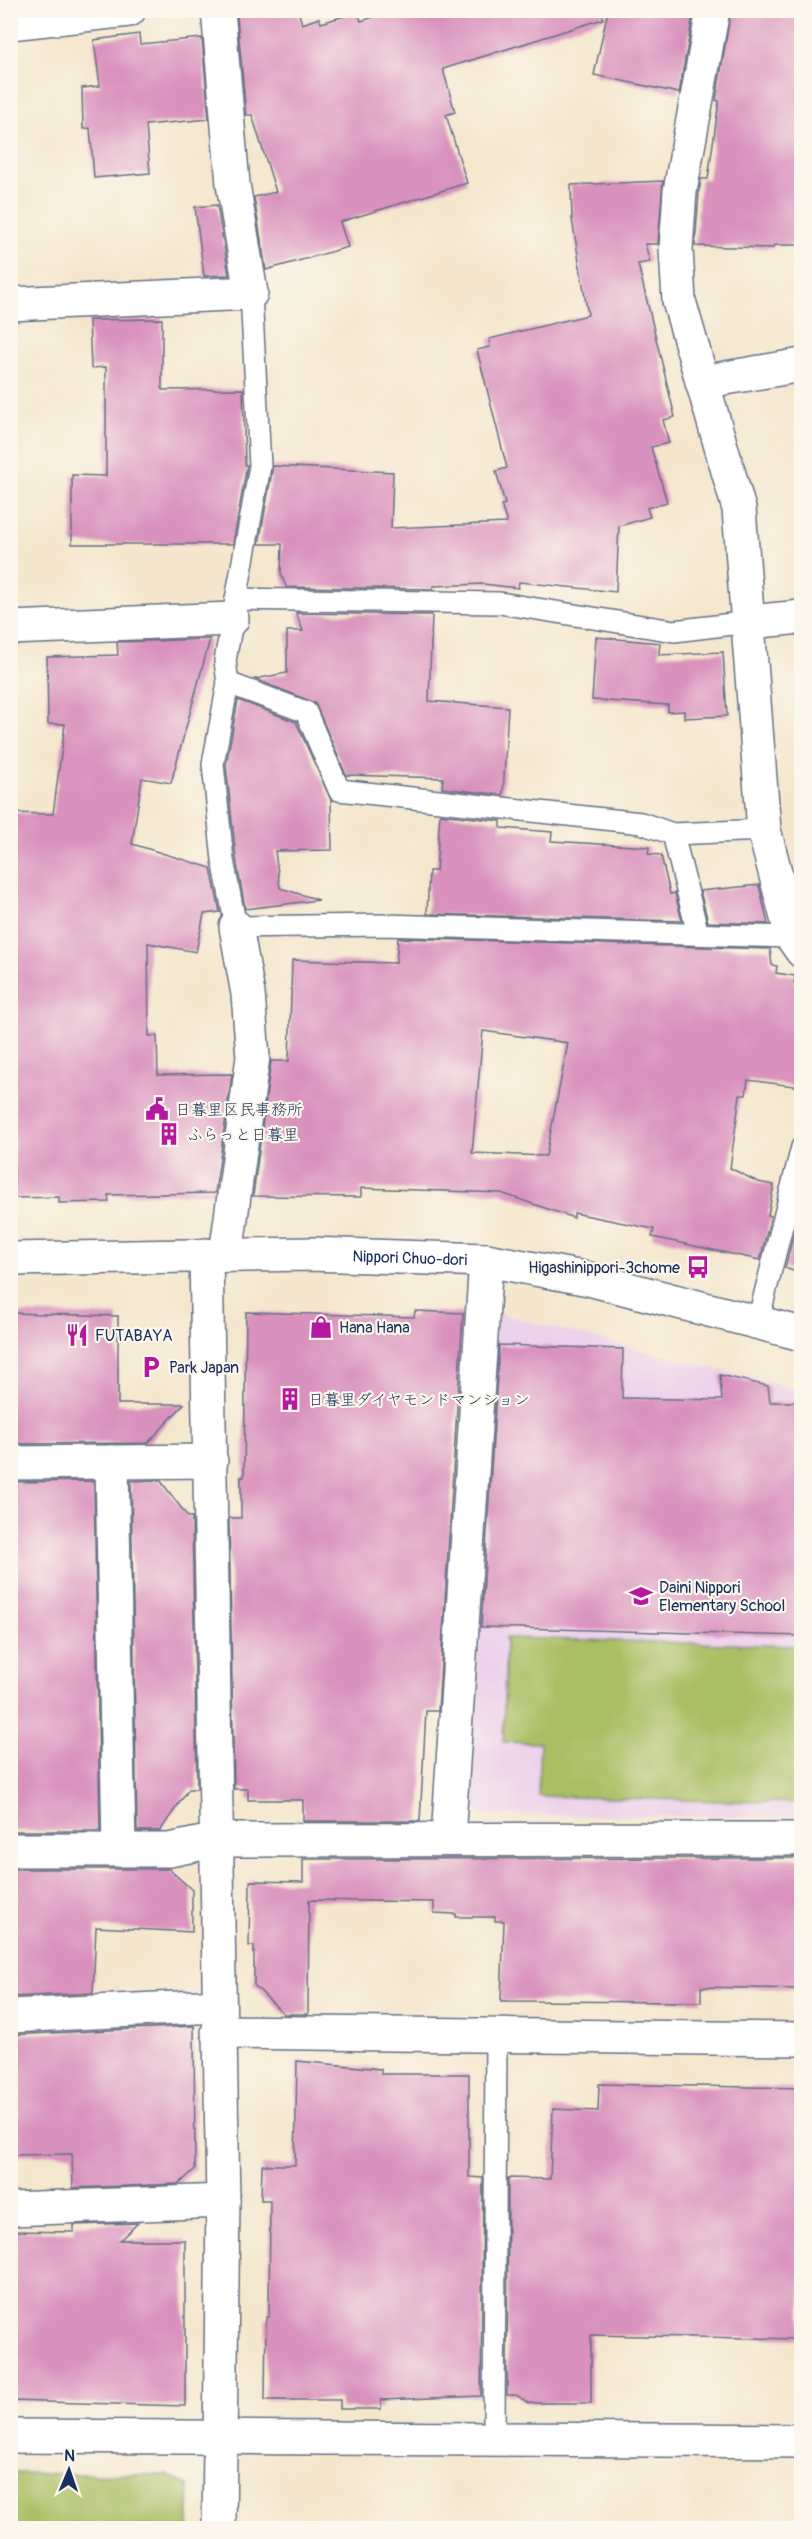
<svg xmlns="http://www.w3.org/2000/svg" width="812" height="2539" viewBox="0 0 812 2539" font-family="Pangolin,'Klee One',sans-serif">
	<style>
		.built { fill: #ecd1ea }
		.green { fill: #aabe63; stroke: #627660; stroke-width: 1.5 }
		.building { fill: #d991bd; fill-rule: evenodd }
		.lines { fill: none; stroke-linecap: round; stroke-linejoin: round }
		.service-casing { stroke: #676f85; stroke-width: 24 }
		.minor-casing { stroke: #676f85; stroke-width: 36 }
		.tertiary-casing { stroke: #676f85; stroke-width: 36 }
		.service { stroke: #fff; stroke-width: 21 }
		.minor { stroke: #fff; stroke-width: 33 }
		.tertiary { stroke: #fff; stroke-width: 33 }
		.labels { text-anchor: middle; stroke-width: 4.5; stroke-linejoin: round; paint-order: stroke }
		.poi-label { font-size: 16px; fill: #1b2f5e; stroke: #fbf7ec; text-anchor: start }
		.street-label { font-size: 16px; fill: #1b2f5e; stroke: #fbf7ec }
	</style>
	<rect width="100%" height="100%" fill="#fbf7ec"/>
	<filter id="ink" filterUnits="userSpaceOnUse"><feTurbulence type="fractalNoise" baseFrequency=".0167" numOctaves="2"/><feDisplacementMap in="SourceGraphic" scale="12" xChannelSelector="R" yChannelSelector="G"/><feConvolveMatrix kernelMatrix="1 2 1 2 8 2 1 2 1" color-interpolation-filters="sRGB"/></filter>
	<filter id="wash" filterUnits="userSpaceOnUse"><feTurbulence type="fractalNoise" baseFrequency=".008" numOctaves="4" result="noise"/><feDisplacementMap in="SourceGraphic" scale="24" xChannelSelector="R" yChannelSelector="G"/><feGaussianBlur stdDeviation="1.35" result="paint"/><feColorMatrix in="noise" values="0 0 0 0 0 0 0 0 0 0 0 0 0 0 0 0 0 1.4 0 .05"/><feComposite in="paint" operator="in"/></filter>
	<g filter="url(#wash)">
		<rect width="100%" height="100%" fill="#f4e7ce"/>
		<path class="built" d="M496 1313 801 1391V1817L484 1815 469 1802Z"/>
		<g class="green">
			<path d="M506 1638 801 1646V1803L538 1796 540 1743 503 1742Z"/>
			<path d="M11 2473 167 2475 189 2487V2528H11Z"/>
		</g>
		<g id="blocks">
			<g class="building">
				<path d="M256 10H298L302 24 319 18 321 23 358 12 361 21 397 10H602L603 19 443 69 455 112 446 115 467 183 340 222 348 247 266 270 254 197 276 192 252 115H246L237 16Z"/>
				<path d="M608 10H694L679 93 594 75Z"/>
				<path d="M731 10H801V245H774L773 248 695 246 699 193 701 179H708L719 101 716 100Z"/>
				<path d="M139 34 140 44 202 38 209 119 146 125 150 173 94 178 90 128 83 129 82 88 100 86 94 40Z"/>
				<path d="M663 181 658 244H645L650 262 638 264 675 417 663 420 669 443 651 447 667 502 647 508 650 517 619 526 616 592 519 582 518 588 483 584 433 586V589L286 587 281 573 282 544H259L273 466 393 472 391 528 507 523 501 505 505 504 496 471 507 468 477 350 490 347 489 339 588 315 572 219 571 185Z"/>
				<path d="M217 205 229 275 204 276 195 207Z"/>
				<path d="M162 319V390L243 389 245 465H247L233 544H72V475L106 476V367L91 368 89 320Z"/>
				<path d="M296 613 432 615 429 701 508 707 503 795 442 788 443 778 346 775 315 703 255 679 287 673V631H303Z"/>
				<path d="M596 637 660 643 659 655 723 652 727 716 684 718V711L668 712V705L592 700Z"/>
				<path d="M210 639 171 783 142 778 132 844 211 868 220 912 204 914 196 952 148 943 149 1036H157L158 1075 232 1074 215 1193 108 1195 109 1202 59 1203V1197L14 1198 13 1058H10V813L53 814 65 724H48L47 657 118 655 117 642Z"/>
				<path d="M238 700 296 722 331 800 332 850 275 851 280 888 319 900 245 909 236 858 226 765Z"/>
				<path d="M440 814 501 821V828L552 832 551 841 649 847 648 854 661 855 670 894 675 893 682 921 427 914 429 871H436Z"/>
				<path d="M759 885 768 924 708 922 700 891Z"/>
				<path d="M398 938 770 949 772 965 777 966 776 973 795 976 794 983 801 984V1087L748 1080 746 1095H740L730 1168 758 1182 774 1185 768 1215 771 1216 760 1260 652 1237 654 1229 574 1213V1218L501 1193 361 1188V1197L253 1196 271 1061H289L292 960 396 963ZM483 1031 568 1043 546 1156 472 1153Z"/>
				<path d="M796 1224 801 1226V1274L785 1268Z"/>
				<path d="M415 1311 463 1313 438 1711H426L420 1821H303V1800H248V1789H234L229 1518H241V1477H244L246 1312 414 1317Z"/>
				<path d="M10 1313 118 1316V1404H184L148 1443 10 1444Z"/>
				<path d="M499 1345 623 1349 622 1398 722 1400 720 1375 768 1386 770 1402H801V1636L481 1627Z"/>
				<path d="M160 1480 188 1517H192L197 1789H189L160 1831H137L131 1481Z"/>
				<path d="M94 1481 100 1831H10V1482Z"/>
				<path d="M801 1858V1989L701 1987V2002L501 2001 504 1921H495V1917H456V1914L434 1913V1902L309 1900 308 2014H284L254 1985V1946H249L250 1881 303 1882V1859Z"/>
				<path d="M10 1869H169L192 1890V1932L96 1927 93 1993 10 1997Z"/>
				<path d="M194 2026 195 2169 179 2184 73 2188 72 2154 10 2155V2035Z"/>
				<path d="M297 2061 381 2069V2074H469V2177L483 2178 481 2396 381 2400V2409H340V2400H265L266 2317H269L270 2200H261L262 2165H295Z"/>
				<path d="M599 2084 801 2088V2339L591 2335V2403H528L516 2395H507L508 2178 550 2179 553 2109 598 2111Z"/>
				<path d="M138 2223 120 2240H185V2406L10 2401 12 2231 74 2232V2225Z"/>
			</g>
		</g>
	</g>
	<g filter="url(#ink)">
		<use href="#blocks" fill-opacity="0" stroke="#676f85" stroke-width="1.5"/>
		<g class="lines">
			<g class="service-casing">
				<g id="service">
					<path d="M251 293 260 466 225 661 228 683 213 764 223 860 236 927 384 925 792 937"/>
					<path d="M236 599 500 603 674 631 749 622"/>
					<path d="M228 683 306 712 339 790 641 823 673 834 698 934"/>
					<path d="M673 834 764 830"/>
					<path d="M758 1321 802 1147"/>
					<path d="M494 2438 496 2035"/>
				</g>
			</g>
			<g class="minor-casing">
				<g id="minor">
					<path d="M713 10 680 191 676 249 679 301 739 509 764 830 792 937 802 951"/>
					<path d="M10 23 129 10"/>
					<path d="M10 304 251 293 233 184 218 10"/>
					<path d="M702 382 802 365"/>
					<path d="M749 622 802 617"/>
					<path d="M10 628 232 619"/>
					<path d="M226 1254 253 1057 248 994 236 927"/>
					<path d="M206 1255 223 2201 219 2528"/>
					<path d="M112 1462 119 1850"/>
					<path d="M10 1463 211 1461"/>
					<path d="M448 1839 486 1260"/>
					<path d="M10 1850H169L218 1840 802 1839"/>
					<path d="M10 2016 219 2006"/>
					<path d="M218 2032 802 2039"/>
					<path d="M10 2209 223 2201"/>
					<path d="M10 2436 802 2441"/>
				</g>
			</g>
			<g class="tertiary-casing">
				<g id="tertiary">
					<path id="s1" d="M10 1259 311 1254 486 1260 589 1279 802 1334"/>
				</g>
			</g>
			<use href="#service" class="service"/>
			<use href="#minor" class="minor"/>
			<use href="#tertiary" class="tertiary"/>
		</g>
	</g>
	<defs>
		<g id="civic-bare" transform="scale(1.8)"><path d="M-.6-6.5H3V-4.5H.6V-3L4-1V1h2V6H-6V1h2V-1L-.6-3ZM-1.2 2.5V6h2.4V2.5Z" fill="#b5179e" stroke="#fbf7ec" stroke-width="2.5" paint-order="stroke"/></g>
		<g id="building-bare" transform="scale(1.8)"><path d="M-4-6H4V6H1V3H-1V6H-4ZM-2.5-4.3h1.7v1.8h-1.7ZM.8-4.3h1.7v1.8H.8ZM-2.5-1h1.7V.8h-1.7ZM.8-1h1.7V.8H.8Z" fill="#b5179e" stroke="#fbf7ec" stroke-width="2.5" paint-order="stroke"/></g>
		<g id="bus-bare" transform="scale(1.8)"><path d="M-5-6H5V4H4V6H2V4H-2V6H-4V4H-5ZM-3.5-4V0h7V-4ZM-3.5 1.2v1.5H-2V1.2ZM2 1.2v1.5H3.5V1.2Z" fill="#b5179e" stroke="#fbf7ec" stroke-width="2.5" paint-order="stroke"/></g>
		<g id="shop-bare" transform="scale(1.8)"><path d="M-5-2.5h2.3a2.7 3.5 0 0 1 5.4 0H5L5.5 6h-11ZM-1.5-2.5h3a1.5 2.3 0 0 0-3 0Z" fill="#b5179e" stroke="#fbf7ec" stroke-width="2.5" paint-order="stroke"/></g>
		<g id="restaurant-bare" transform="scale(1.8)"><path d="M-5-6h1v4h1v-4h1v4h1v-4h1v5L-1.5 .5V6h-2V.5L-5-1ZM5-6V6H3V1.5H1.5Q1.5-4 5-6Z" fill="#b5179e" stroke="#fbf7ec" stroke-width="2.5" paint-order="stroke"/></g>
		<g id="parking-bare" transform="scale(1.8)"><path d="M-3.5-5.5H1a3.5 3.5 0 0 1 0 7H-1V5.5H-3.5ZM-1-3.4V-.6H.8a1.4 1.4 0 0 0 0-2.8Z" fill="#b5179e" stroke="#fbf7ec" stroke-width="2.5" paint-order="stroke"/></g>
		<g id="school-bare" transform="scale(1.8)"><path d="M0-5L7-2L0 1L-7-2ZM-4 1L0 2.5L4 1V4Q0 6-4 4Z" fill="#b5179e" stroke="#fbf7ec" stroke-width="2.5" paint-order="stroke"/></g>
	</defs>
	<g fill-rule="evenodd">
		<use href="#civic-bare" x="157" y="1109"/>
		<use href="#building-bare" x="169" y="1134"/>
		<use href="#bus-bare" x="698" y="1267"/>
		<use href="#shop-bare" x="321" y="1327"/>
		<use href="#restaurant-bare" x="77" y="1335"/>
		<use href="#parking-bare" x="151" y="1367"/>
		<use href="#building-bare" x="290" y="1399"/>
		<use href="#school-bare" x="641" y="1596"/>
	</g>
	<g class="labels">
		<g class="poi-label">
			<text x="175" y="1115">日暮里区民事務所</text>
			<text x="187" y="1140">ふらっと日暮里</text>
			<text x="680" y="1273" text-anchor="end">Higashinippori-3chome</text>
			<text x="339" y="1333">Hana Hana</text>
			<text x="95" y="1341">FUTABAYA</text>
			<text x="169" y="1373">Park Japan</text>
			<text x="308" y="1405">日暮里ダイヤモンドマンション</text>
			<text x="659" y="1593">Daini Nippori<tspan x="659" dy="18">Elementary School</tspan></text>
		</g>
		<g class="street-label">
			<text dy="6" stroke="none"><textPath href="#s1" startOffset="400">Nippori Chuo-dori</textPath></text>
		</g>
	</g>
	<rect width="812" height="2539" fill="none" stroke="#fbf7ec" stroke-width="36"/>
	<g transform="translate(69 2470) rotate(2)" stroke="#fbf7ec" stroke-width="4.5" paint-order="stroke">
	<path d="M0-4.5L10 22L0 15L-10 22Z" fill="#1b2f5e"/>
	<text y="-9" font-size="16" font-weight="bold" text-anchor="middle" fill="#1b2f5e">N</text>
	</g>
</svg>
